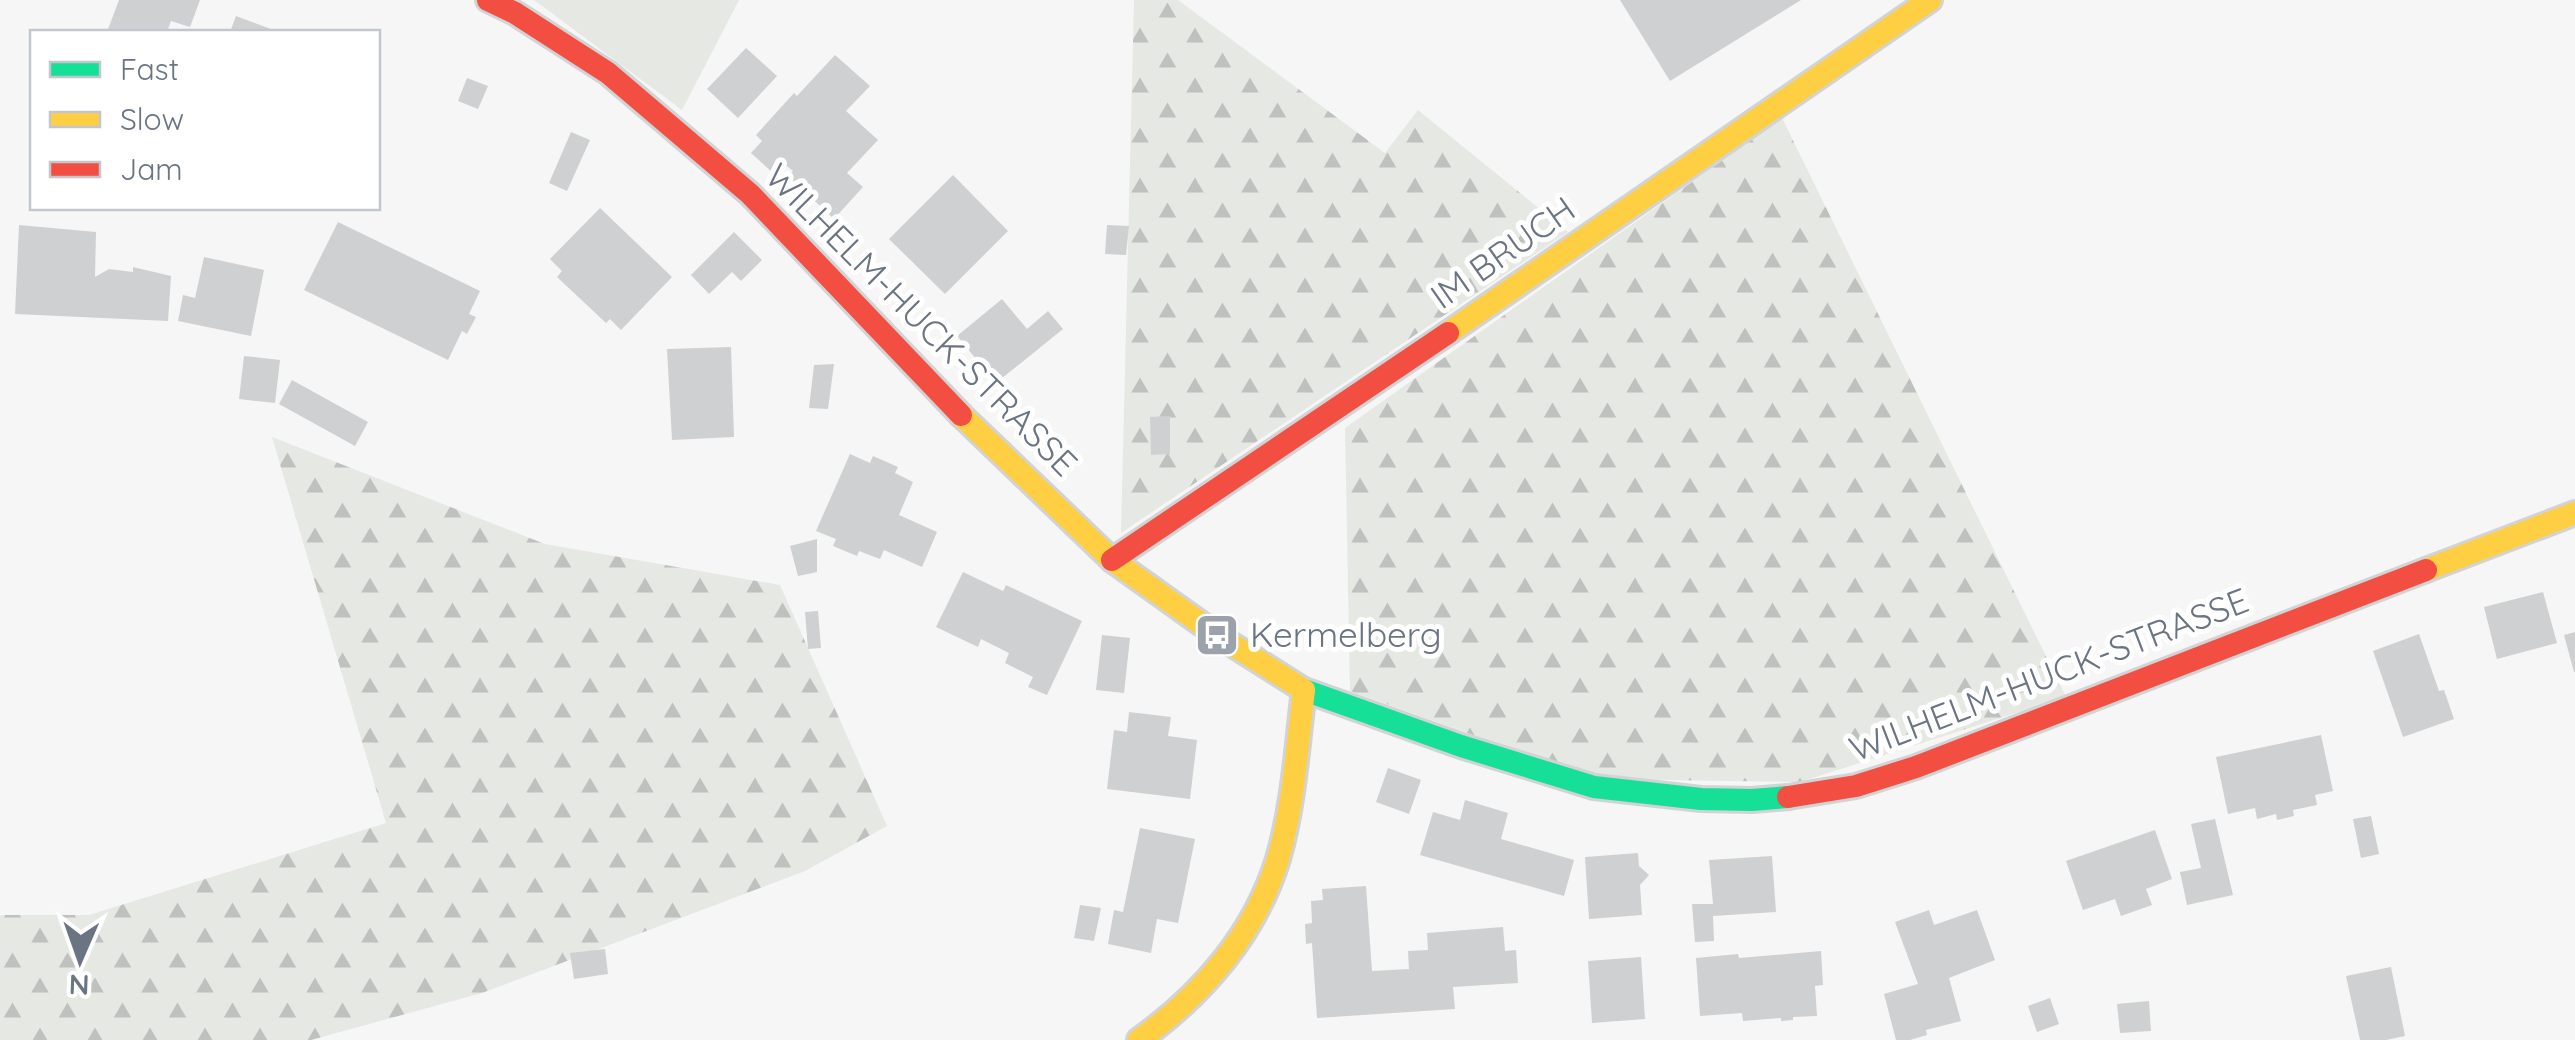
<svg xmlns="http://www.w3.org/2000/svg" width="2575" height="1040" viewBox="0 0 2575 1040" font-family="Quicksand,sans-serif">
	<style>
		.green { fill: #e6e8e4 }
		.forest { fill: url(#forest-firs) }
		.building { fill: #cfd0d1 }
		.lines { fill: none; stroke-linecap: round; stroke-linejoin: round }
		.fast-casing { stroke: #d2d3d4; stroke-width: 28 }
		.slow-casing { stroke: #d2d3d4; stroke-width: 28 }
		.jam-casing { stroke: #d2d3d4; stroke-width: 28 }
		.fast { stroke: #16e098; stroke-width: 22 }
		.slow { stroke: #ffcf43; stroke-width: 22 }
		.jam { stroke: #f24e42; stroke-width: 22 }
		.labels { text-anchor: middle; stroke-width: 10; stroke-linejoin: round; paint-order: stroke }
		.street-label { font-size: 35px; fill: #6a7482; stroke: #fff }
		.poi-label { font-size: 35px; fill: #6a7482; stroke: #fff; text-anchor: start }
	</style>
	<defs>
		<pattern id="forest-firs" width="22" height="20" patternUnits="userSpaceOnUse" patternTransform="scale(2.5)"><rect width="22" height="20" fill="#e6e8e4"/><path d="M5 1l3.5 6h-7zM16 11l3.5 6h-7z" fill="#bec1be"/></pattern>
	</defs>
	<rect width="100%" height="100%" fill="#f6f6f6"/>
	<path class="green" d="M534 0H739L682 110Z"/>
	<g class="forest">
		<path d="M1134 0H1178L1385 153 1418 110 1568 232 1121 533Z"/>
		<path d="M1782 118 2066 697 1800 782 1596 779 1350 691 1345 428Z"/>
		<path d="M272 437 545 544 780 585 887 826 805 871 482 993 311 1040H0V915H89L386 823Z"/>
	</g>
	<g class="building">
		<path d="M119 0H200L190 27 171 21 167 32H107Z"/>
		<path d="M1620 0H1801L1670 81Z"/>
		<path d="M236 16 279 32H230Z"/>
		<path d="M746 48 777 76 738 118 707 89Z"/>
		<path d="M835 55 870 86 846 111 878 140 847 173 863 187 834 219 788 176 793 171 783 163 774 174 751 153 762 141 756 135 794 93 797 96Z"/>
		<path d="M467 78 488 86 478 109 458 101Z"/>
		<path d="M571 132 590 140 567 191 549 183Z"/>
		<path d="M953 175 1008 231 945 294 889 239Z"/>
		<path d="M600 208 672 277 621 330 610 319 606 323 557 277 562 271 550 259Z"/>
		<path d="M338 222 480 291 469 314 476 317 467 334 462 331 448 360 304 290Z"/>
		<path d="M19 225 96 232 95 277 109 269 133 272V267L171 276 168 321 15 314Z"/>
		<path d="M1107 225 1129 226 1126 255 1105 254Z"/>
		<path d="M734 232 762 260 741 281 732 272 709 294 691 275Z"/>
		<path d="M204 257 264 270 251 336 178 321 183 295 195 298Z"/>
		<path d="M1002 299 1027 329 1048 311 1063 329 996 383 957 336Z"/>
		<path d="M731 347 734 437 672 440 667 349Z"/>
		<path d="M244 356 280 360 275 403 239 399Z"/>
		<path d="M834 364 828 409 809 408 814 365Z"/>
		<path d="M292 380 368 422 355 446 279 404Z"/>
		<path d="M1170 416V454L1151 455 1150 417Z"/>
		<path d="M850 454 870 463 873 456 898 467 895 473 913 482 899 515 937 532 922 567 884 550 880 559 859 551 857 556 833 546 836 539 816 531Z"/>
		<path d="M817 539V572L798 576 790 546Z"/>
		<path d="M963 572 1003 591 1006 585 1082 621 1047 695 1028 687 1033 677 1005 663 1009 653 981 639 978 647 936 627Z"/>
		<path d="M2543 592 2557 643 2497 659 2484 607Z"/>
		<path d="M818 611 821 648 808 649 805 612Z"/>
		<path d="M2575 632V672H2574L2564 635Z"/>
		<path d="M2419 634 2439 691 2444 690 2454 719 2403 737 2373 651Z"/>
		<path d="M1102 635 1130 638 1124 693 1096 690Z"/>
		<path d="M1129 712 1171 717 1168 736 1197 740 1190 799 1107 789 1114 730 1127 732Z"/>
		<path d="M2321 735 2333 791 2315 795 2317 805 2293 810 2294 816 2277 820 2276 814 2257 819 2255 808 2228 814 2216 757Z"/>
		<path d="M1388 768 1421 780 1409 814 1376 802Z"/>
		<path d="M1465 800 1508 813 1501 839 1574 860 1564 896 1420 855 1433 812 1460 820Z"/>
		<path d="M2371 816 2379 854 2361 858 2353 819Z"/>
		<path d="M2215 819 2233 895 2187 905 2180 872 2201 868 2191 824Z"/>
		<path d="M1140 828 1195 839 1178 923 1157 919 1151 953 1108 944 1114 910 1123 912Z"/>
		<path d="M2155 830 2172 879 2146 889 2152 905 2121 916 2115 899 2083 910 2066 861Z"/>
		<path d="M1638 853 1639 866 1649 875 1640 885 1642 915 1589 919 1585 857Z"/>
		<path d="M1772 856 1776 912 1713 916 1714 941 1695 942 1692 904H1713L1709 860Z"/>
		<path d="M1366 886 1372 971 1409 969 1408 951 1428 950 1427 933 1503 927 1505 951 1516 950 1518 983 1453 987 1455 1009 1317 1018 1312 943 1306 944 1305 924 1312 923 1311 901 1323 900 1322 889Z"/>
		<path d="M1080 905 1101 908 1094 941 1074 938Z"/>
		<path d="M1929 910 1934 925 1977 910 1995 960 1949 978 1961 1021 1926 1030 1927 1035 1910 1040H1896L1884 994 1918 984 1895 922Z"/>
		<path d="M605 949 608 974 574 979 570 953Z"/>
		<path d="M1821 951 1823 985 1815 986 1817 1016 1793 1017V1020L1781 1021V1018L1743 1021 1742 1013 1700 1016 1696 958 1738 954 1739 958Z"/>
		<path d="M1641 957 1645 1019 1592 1023 1588 961Z"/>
		<path d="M2391 967 2405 1036 2386 1040H2360L2346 976Z"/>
		<path d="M2050 998 2059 1024 2037 1032 2028 1006Z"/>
		<path d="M2149 1001 2151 1031 2120 1033 2117 1004Z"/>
	</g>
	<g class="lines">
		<g class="fast-casing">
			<path id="fast" d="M1304 690 1461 746 1594 787 1701 799 1752 800 1788 797"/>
		</g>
		<g class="slow-casing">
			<g id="slow">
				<path d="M1448 333 1930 0"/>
				<path d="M961 415 1112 560 1217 635 1304 690C1297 746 1294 804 1278 859 1255 934 1202 995 1139 1040"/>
				<path d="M2426 570 2575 513"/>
			</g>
		</g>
		<g class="jam-casing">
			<g id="jam">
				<path d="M488 0 515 13 608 73 750 194 961 415"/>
				<path d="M1112 560 1448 333"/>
				<path d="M1788 797 1856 786 1916 767 2426 570"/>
			</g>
		</g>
		<use href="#fast" class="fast"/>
		<use href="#slow" class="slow"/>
		<use href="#jam" class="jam"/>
	</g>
	<defs>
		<g id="bus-square" transform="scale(2.25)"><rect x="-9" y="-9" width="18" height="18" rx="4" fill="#9ba2ab" stroke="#fff"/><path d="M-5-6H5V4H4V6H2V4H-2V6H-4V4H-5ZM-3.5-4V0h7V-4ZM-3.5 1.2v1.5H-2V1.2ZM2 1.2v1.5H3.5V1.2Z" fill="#fff"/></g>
	</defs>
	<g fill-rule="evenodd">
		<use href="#bus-square" x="1217" y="635"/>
	</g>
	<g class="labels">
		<g class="street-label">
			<text transform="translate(1503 253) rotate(-35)" y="12">IM BRUCH</text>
			<text transform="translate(921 320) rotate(45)" y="12">WILHELM-HUCK-STRASSE</text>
			<text transform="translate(2049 675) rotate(-21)" y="12">WILHELM-HUCK-STRASSE</text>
		</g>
		<g class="poi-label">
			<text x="1250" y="647">Kermelberg</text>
		</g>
	</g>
	<rect x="30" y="30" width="350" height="180" fill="#ffffff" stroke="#c3c7cd" stroke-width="2.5"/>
	<rect x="50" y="62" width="50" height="15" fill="#16e098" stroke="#c3c7cd" stroke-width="2.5"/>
	<text x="120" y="80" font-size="30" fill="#6a7482">Fast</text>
	<rect x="50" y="112" width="50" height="15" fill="#ffcf43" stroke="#c3c7cd" stroke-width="2.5"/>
	<text x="120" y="130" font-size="30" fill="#6a7482">Slow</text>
	<rect x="50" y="162" width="50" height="15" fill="#f24e42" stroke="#c3c7cd" stroke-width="2.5"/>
	<text x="120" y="180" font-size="30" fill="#6a7482">Jam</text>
	<g transform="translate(80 960) rotate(182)" stroke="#ffffff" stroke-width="8" paint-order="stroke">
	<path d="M0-8L18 38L0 25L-18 38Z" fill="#6a7482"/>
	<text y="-15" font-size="28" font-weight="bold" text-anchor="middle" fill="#6a7482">N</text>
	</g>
</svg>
